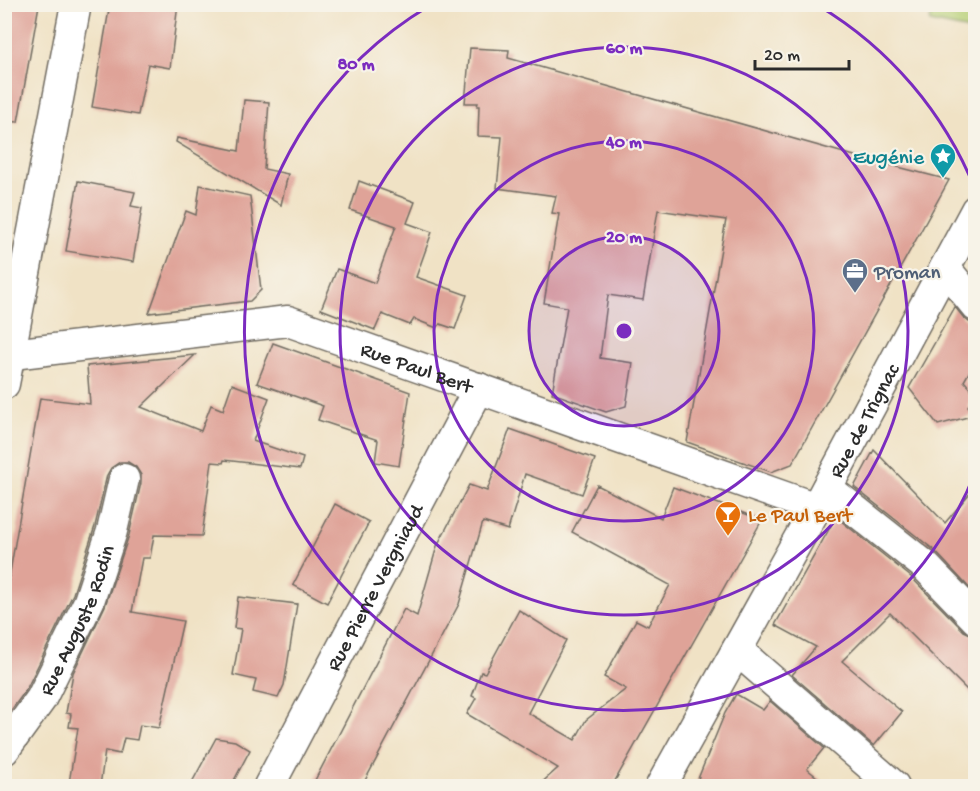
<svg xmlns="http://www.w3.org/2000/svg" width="980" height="791" viewBox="0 0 980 791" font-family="'Gochi Hand',sans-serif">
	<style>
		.green { fill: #b6cf75; stroke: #707d50; stroke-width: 1.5 }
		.building { fill: #dfa398 }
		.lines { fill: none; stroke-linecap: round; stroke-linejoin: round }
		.minor-casing { stroke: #706b61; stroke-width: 33 }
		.minor { stroke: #fff; stroke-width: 30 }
		.ring { fill: none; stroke: #7b2cbf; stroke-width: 3 }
		.labels { text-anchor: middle; stroke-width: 4.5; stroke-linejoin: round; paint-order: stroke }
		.culture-label { font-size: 21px; fill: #0d838f; stroke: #f7f3e8; text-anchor: end }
		.service-label { font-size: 21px; fill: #4e5e75; stroke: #f7f3e8; text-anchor: start }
		.street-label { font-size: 21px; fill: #2b2b2b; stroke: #f7f3e8 }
		.food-label { font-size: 21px; fill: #c56008; stroke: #f7f3e8; text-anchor: start }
		.centre { fill: #7b2cbf; stroke: #f7f3e8; stroke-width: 3 }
		.ring-label { font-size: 18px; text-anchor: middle; font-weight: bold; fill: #7b2cbf; stroke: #f7f3e8; stroke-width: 4.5; stroke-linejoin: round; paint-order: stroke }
	</style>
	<rect width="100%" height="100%" fill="#f7f3e8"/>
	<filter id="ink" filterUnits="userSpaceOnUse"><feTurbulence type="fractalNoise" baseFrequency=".0167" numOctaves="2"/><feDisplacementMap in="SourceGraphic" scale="12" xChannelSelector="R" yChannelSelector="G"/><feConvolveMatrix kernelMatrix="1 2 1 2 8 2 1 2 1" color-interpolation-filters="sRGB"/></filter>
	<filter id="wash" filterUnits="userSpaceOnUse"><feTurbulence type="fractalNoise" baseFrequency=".008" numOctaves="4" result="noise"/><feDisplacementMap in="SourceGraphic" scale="24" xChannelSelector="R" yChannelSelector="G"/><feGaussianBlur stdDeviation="1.35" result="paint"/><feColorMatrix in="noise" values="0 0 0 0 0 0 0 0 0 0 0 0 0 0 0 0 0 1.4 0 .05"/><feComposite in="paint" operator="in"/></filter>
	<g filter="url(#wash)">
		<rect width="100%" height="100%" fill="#f0e2c5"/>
		<path class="green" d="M933 5H975V31L930 22Z"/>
		<g id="blocks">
			<g class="building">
				<path d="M110 4H178L170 68 148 64 138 115 92 107Z"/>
				<path d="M39 5 18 122 4 121V7Z"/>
				<path d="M470 48 509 50 508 58 851 155 949 180 792 464 771 472 687 442 726 220 658 210 643 300 608 295 600 358 633 363 626 406 606 412 552 393 567 307 544 303 559 214 552 213 556 196 497 188 502 137 478 136 479 106H477L478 103H465Z"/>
				<path d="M244 100 269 102 264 169 288 174 281 205 176 142 177 138 239 151Z"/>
				<path d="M78 181 135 192 131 206 142 208 133 262 66 251Z"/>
				<path d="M359 181 415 202 407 223 432 232 416 277 467 295 455 329 440 324 437 328 414 319 410 325 382 314 375 330 321 309 337 269 375 283 396 226 350 210Z"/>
				<path d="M200 185 250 196 261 290 250 301 149 313 186 211 196 215Z"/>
				<path d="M955 307 963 317 969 322 975 323V362L964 381 975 393V397L968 406 975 415 938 425 909 388Z"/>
				<path d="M273 343 410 392 399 466 375 462 378 440 318 420 323 406 257 383Z"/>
				<path d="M195 355 141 407 201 431 211 405 223 410 232 384 269 398 253 441 303 458 300 469 224 460 223 463 212 462 202 536 154 535 150 558H142L132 612 183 621 159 728 140 725 137 740 124 738 120 754 105 751 100 786 69 783 78 728 69 727 71 714 66 713 73 673 105 606 129 535 141 483V475L136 467 128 462H120L111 468 107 475 95 526 73 594 26 690 4 720V607L40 398 90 404 87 366Z"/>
				<path d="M510 429 595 459 582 494 525 474 508 530 483 522 459 604 362 786H312L404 609 417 616 437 546 469 485 487 491Z"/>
				<path d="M874 450 945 523 975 487V594L934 550 854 487Z"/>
				<path d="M597 485 661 518 673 487 762 520 612 786H538L558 768 467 714 476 698 472 696 481 672 485 673 519 610 566 640 528 713 575 740 586 720 626 689 604 677 636 620 648 626 670 585 572 532Z"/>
				<path d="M335 504 369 522 327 603 293 585Z"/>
				<path d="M836 517 911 577 964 631 975 636V698L890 613 842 661 902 712 874 746 792 675 816 647 775 625Z"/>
				<path d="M238 597 297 604 284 685 278 698 253 692 256 680 233 675 241 629 234 628Z"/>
				<path d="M736 694 763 710 770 701 824 748 807 769 828 786H695L725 713Z"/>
				<path d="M216 738 235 741 250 750 231 786H190Z"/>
			</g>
		</g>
	</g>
	<g filter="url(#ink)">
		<use href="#blocks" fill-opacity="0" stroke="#706b61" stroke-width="1.5"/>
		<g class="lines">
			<g class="minor-casing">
				<g id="minor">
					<path d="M945 268 976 306"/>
					<path id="s1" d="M4 355 288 321 816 508"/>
					<path d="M4 384 76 4"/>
					<path d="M827 488 923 564 976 619"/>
					<path d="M737 650 894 786"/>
					<path id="s2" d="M4 750 41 699 89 601 112 531 124 479"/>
					<path id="s3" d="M269 786 479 388"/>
					<path id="s4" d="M661 786 816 508 976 210"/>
				</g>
			</g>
			<use href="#minor" class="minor"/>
		</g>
	</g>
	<circle cx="624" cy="331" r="95" fill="#7b2cbf" fill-opacity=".12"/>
	<g class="ring">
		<circle cx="624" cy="331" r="95"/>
		<circle cx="624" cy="331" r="190"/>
		<circle cx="624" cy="331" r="284"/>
		<path d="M975 473A379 379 0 1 1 429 6M819 6A379 379 0 0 1 975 189"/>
	</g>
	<defs>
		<g id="sight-pin" transform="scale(1.35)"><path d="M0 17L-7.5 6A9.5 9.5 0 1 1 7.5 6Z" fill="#0f9aa8" stroke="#f7f3e8"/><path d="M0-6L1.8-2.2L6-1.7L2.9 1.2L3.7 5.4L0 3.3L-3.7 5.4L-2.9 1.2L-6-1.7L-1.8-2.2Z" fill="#fff"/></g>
		<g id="office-pin" transform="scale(1.35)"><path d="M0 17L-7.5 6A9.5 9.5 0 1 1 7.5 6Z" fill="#5c6f8a" stroke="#f7f3e8"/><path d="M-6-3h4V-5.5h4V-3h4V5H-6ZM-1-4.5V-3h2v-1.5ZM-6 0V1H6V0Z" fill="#fff"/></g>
		<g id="bar-pin" transform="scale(1.35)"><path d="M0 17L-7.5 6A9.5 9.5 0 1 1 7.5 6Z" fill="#e8710a" stroke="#f7f3e8"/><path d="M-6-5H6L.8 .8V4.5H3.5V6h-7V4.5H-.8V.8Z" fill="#fff"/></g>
	</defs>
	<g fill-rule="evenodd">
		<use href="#sight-pin" x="943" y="156"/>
		<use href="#office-pin" x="855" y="271"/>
		<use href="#bar-pin" x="728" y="514"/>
	</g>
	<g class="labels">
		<g class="culture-label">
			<text x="924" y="163">Eugénie</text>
		</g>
		<g class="service-label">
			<text x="874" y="278">Proman</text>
		</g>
		<g class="street-label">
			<text dy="7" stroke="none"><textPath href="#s1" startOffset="423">Rue Paul Bert</textPath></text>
			<text dy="7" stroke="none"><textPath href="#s4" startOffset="418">Rue de Trignac</textPath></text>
			<text dy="7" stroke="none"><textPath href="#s3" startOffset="225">Rue Pierre Vergniaud</textPath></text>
			<text dy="7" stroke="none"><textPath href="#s2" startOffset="150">Rue Auguste Rodin</textPath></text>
		</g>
		<g class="food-label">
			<text x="748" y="521">Le Paul Bert</text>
		</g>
	</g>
	<circle cx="624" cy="331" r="9" class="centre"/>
	<g class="ring-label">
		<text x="624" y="53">60 m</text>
		<text x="356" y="69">80 m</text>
		<text x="624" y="147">40 m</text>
		<text x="624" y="242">20 m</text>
	</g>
	<rect width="980" height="791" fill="none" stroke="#f7f3e8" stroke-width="24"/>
	<path d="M755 60v9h94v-9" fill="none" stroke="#2b2b2b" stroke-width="3"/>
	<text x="764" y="60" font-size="18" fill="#2b2b2b" stroke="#f7f3e8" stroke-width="4.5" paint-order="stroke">20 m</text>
</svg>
